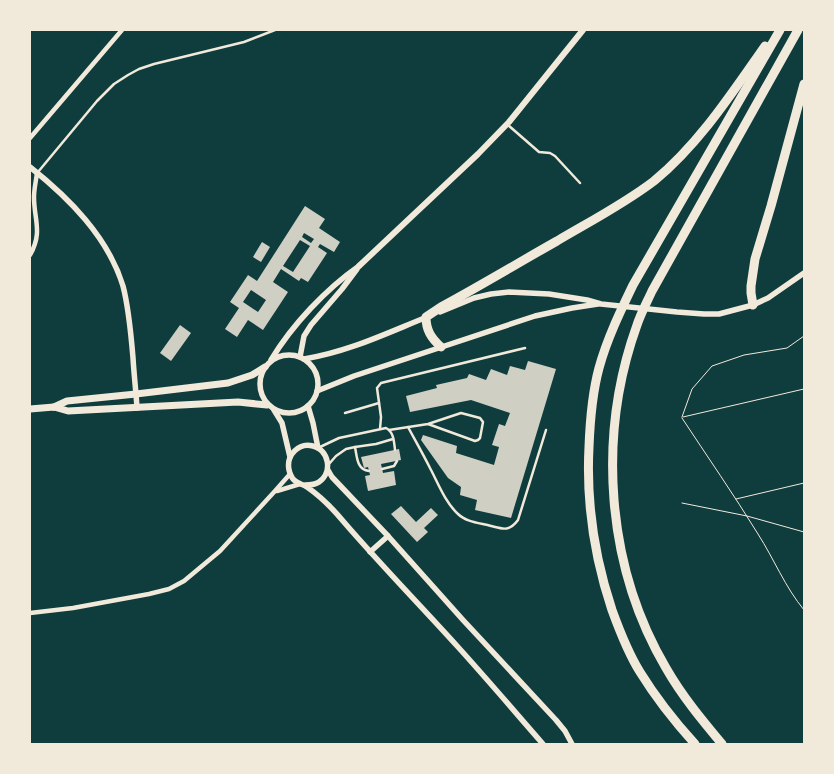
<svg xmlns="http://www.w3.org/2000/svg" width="834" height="774" viewBox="0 0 834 774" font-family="'PT Sans',sans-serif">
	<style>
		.building { fill: #cfcfc3; fill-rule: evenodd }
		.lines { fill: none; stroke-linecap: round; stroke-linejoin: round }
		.path { stroke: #f1e9da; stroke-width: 1 }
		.service { stroke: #f1e9da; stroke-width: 2.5 }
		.minor { stroke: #f1e9da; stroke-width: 4.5 }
		.tertiary { stroke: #f1e9da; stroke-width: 5.5 }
		.secondary { stroke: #f1e9da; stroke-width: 6 }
		.primary { stroke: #f1e9da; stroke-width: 7 }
		.motorway { stroke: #f1e9da; stroke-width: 9 }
	</style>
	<rect width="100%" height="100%" fill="#0f3d3e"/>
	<g class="building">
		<path d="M305 206 325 219 319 228 340 242 334 252 320 244 318 247 327 253 308 282 301 278 299 281 281 269 273 282 288 292 263 330 248 320 237 337 225 329 239 308 230 302 248 275 257 281ZM304 233 314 239 311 243 302 237ZM300 240 310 246 293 272 283 266ZM251 290 266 300 258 312 243 302Z"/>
		<path d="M262 242 270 247 261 262 253 257Z"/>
		<path d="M180 325 191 333 171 361 160 353Z"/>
		<path d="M528 361 556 369 511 518 475 510 477 500 460 495 461 487 448 478 421 440 423 435 457 446 456 453 494 465 499 447 492 445 499 424 505 426 510 413 471 400 410 412 406 396 437 388 436 385 467 378 469 374 486 380 491 369 507 375 510 366 525 370Z"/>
		<path d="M399 449 401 460 381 464 383 473 394 471 396 485 368 491 365 476 370 475 368 467 364 468 361 457Z"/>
		<path d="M401 506 416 522 431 508 438 515 424 528 428 532 417 542 391 514Z"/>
	</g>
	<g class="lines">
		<g class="path">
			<path d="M682 417 692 389 712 366 744 355 787 348 804 336"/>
			<path d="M683 417 804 389"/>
			<path d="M682 418C707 456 734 495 758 534 774 559 785 587 804 610"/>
			<path d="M736 499 804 483"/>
			<path d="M682 503 747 516 804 532"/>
		</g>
		<g class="service">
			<path d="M508 125 539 152 550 153 555 156 580 183"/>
			<path d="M38 172 97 101 114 84 128 75 139 69 154 64 244 42 275 30"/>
			<path d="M345 413 379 403"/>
			<path d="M408 427C415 440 423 454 430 468 438 483 445 502 458 514 466 522 480 523 491 526 503 529 509 532 518 520L546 430"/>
			<path d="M380 429 381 417 377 388 381 383 525 348"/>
			<path d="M389 430 428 424 461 413 480 418 483 422 480 438 478 440 475 441 428 424"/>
			<path d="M320 447 339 438 386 428C394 432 394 442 395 450"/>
			<path d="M355 447C357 457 357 470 369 471"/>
			<path d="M329 464 336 456 346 449 355 447 376 444 393 439"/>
			<path d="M382 469 394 466 397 461"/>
		</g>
		<g class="minor">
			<path d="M30 138 122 30"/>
			<path d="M30 255C43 232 34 220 34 197 34 189 36 181 37 173"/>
			<path d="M277 491 300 484"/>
			<path d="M30 613 73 608 149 594 169 589 184 581 220 551 275 491 290 474"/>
		</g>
		<g class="tertiary">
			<path d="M30 167C69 198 108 237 123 286 129 309 131 334 133 358 134 375 136 391 137 408"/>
			<path d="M440 312 474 298 491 294 509 292 549 294 587 300 601 304 677 312 704 314H719L753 305 768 298 804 273"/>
			<circle cx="289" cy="384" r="29"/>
			<path d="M300 357 304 336 311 325 342 289 357 269"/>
			<path d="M304 359C348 352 387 333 427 317"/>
			<path d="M271 360C292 325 326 289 359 266"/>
			<path d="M317 391 354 376 535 316 572 308 598 304"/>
			<path d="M308 406 313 423 318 448"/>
			<path d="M274 410 282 423 290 457"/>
			<path d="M328 470 332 477 388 536 463 620 556 720 565 731 572 744"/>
			<path d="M305 485C310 485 315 485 319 482 333 472 329 450 313 446 299 442 286 455 289 470 290 474 291 477 294 480 298 484 303 484 307 487 320 496 333 509 343 521 380 564 420 605 458 647 487 679 515 712 543 744"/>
			<path d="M370 552 388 536"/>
		</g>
		<path class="secondary" d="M359 266 478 154 509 122 583 30"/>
		<g class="primary">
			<path d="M54 407 67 401 136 394 228 383 252 375 265 367"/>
			<path d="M30 409 54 407 68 411 238 402 267 405"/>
		</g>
		<g class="motorway">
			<path d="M753 305 751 293V286L755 259 771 206 804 84"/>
			<path d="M441 347C431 338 426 330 426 317L441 307C480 286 518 263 557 241 589 222 624 204 654 181 699 144 732 93 765 46"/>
			<path d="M695 744C675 722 656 698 640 672 628 653 620 632 612 610 594 556 586 505 589 447 590 421 592 394 599 368 607 339 620 312 633 285L780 30"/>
			<path d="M722 744C702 720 682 696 666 668 606 566 597 436 637 325 641 313 647 302 652 291L798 30"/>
		</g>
	</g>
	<rect width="834" height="774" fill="none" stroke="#f1e9da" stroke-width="62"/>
</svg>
